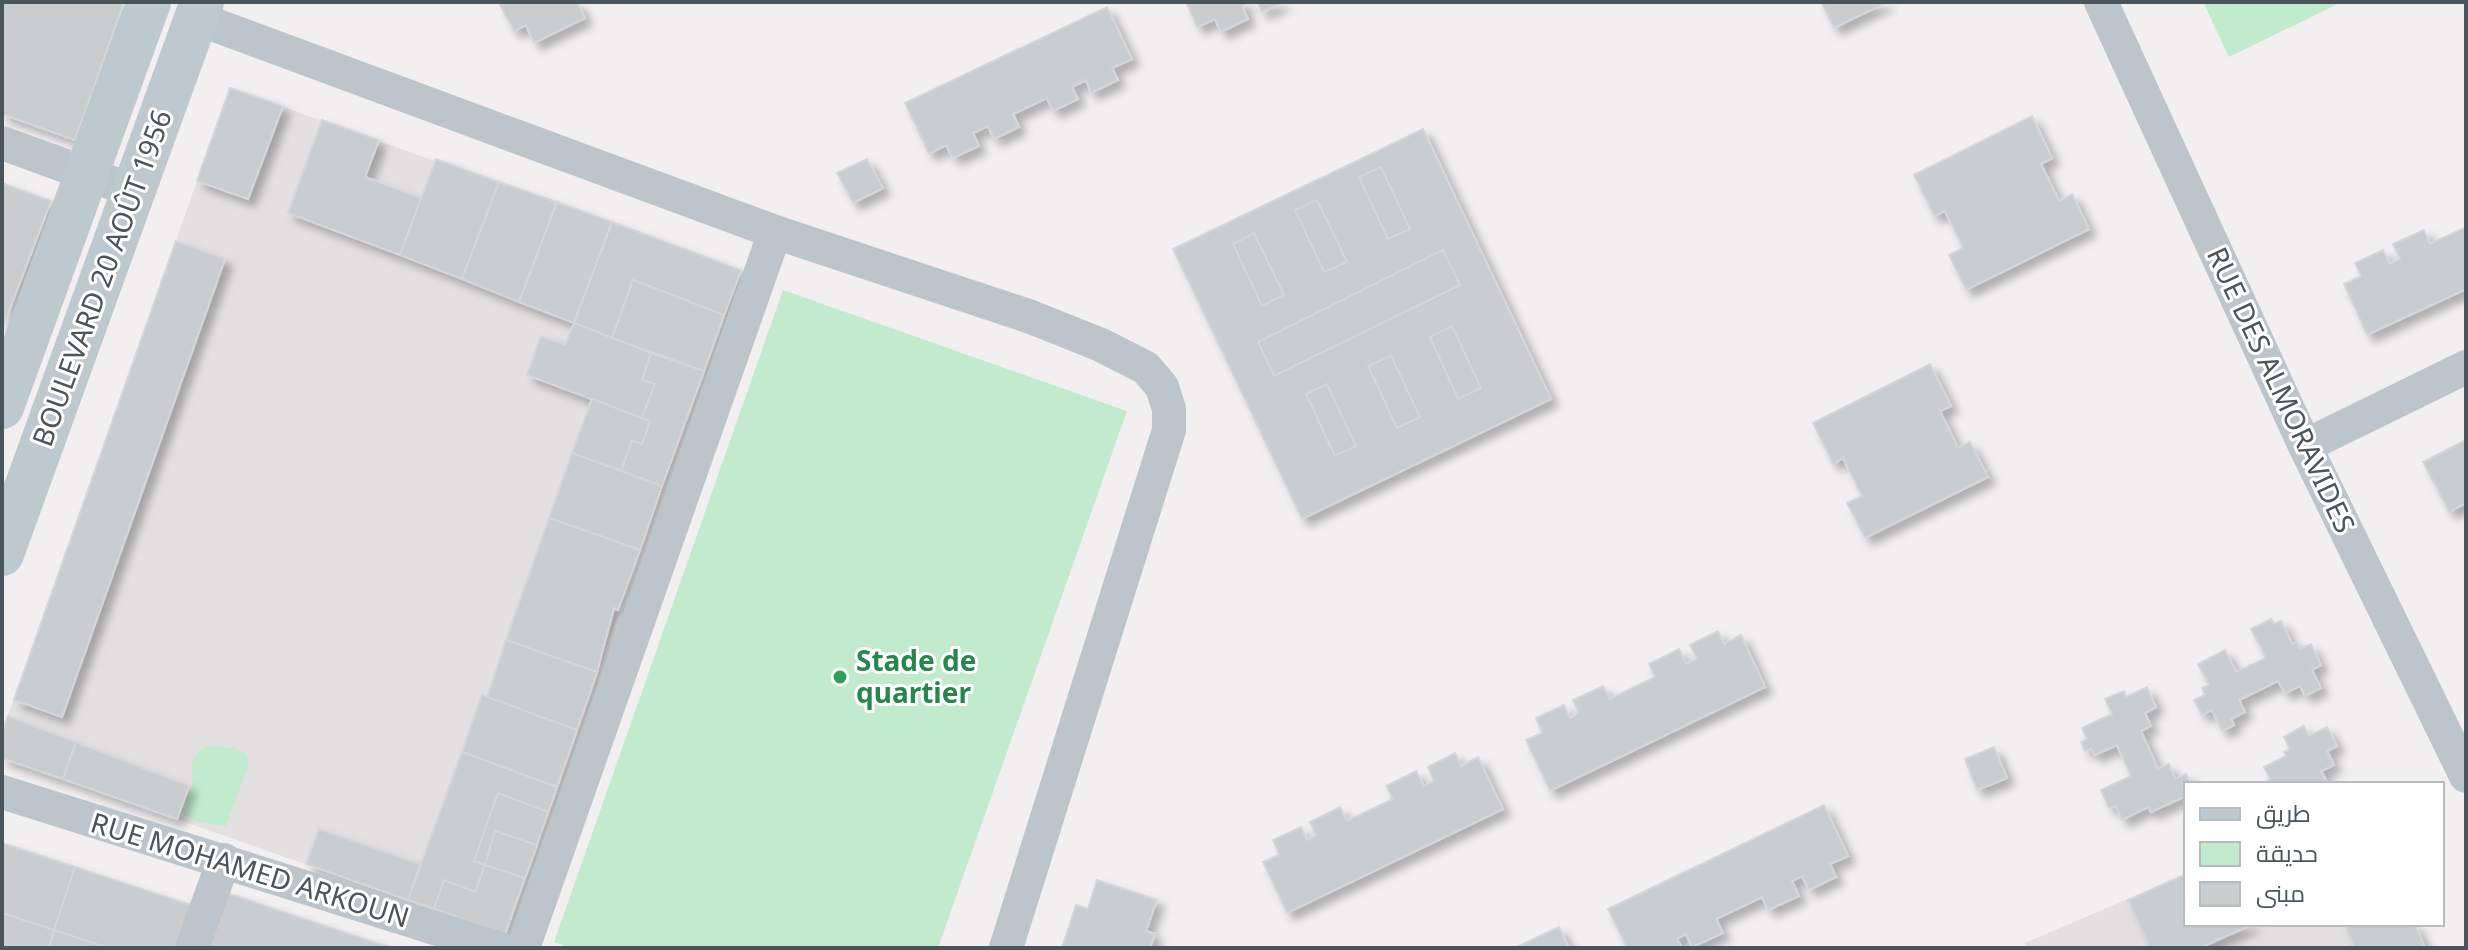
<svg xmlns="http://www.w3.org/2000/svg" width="2468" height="950" viewBox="0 0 2468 950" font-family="'Noto Sans',Cairo,sans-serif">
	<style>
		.education { fill: #e2e0e1 }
		.green { fill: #c2ebcd }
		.building { fill: #cacdd0; stroke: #d4d6da; stroke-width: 2; filter: url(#shadow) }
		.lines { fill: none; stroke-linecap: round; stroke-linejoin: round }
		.street { stroke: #bcc5cb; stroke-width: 34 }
		.secondary { stroke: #bdc8cf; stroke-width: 44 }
		.leisure-dot { fill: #2e9e5b; stroke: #fff; stroke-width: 3 }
		.labels { text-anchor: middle; stroke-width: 6; stroke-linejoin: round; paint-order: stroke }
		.street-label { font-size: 28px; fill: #49555b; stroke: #fff }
		.leisure-label { font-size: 28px; font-weight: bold; fill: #27864d; stroke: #fff; text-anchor: start }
	</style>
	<defs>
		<filter id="shadow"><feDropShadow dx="7" dy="7" stdDeviation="4" flood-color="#0004"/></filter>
	</defs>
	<rect width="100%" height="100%" fill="#f1eff0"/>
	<g class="education">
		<path d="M230 88 741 270 505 934 2 758V732Z"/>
		<path d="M2186 874V924H2415L2425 948H2027L2025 943Z"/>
	</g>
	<g class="green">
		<path d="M2203 2H2342L2229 57Z"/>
		<path d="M783 290 1127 411 938 948H570L554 942Z"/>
		<path d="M209 746 235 748 247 754 248 766 226 826 197 822 184 815C184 804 188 799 191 790 197 768 182 759 209 746Z"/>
	</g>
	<g class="building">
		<path d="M2 2H124L75 140 2 114Z"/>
		<path d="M506 2H577L585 18 534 43 526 25 514 31 500 5Z"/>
		<path d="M1186 2H1249L1242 6 1248 19 1221 32 1215 19 1197 27Z"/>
		<path d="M1257 2H1284L1262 12Z"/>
		<path d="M1821 2H1887L1834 28Z"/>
		<path d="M1107 7 1132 59 1112 68 1118 80 1091 93 1086 80 1072 87 1078 99 1053 111 1047 98 1013 114 1019 127 994 139 988 126 973 133 979 146 953 158 946 145 929 154 905 103Z"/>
		<path d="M230 88 283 106 248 199 197 181Z"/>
		<path d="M2032 116 2052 158 2041 164 2059 201 2072 194 2089 229 1966 290 1949 255 1963 248 1945 211 1934 216 1914 175Z"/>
		<path d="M322 120 379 140 365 177 421 198 400 255 288 213Z"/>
		<path d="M1423 129 1551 399 1302 519 1173 249Z"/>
		<path d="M436 159 499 182 462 279 400 255Z"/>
		<path d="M867 159 883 188 853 203 837 173Z"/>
		<path d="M1381 167 1410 229 1388 239 1359 177Z"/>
		<path d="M499 182 557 202 519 302 462 279Z"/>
		<path d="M2 183 51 201 2 329Z"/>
		<path d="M1317 200 1347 262 1324 272 1295 210Z"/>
		<path d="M557 202 612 222 574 323 519 302Z"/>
		<path d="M612 222 741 270 724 315 633 280 612 338 574 323Z"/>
		<path d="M2466 227V289L2367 335 2344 284 2361 276 2355 263 2383 250 2390 264 2400 259 2393 244 2424 230 2430 244Z"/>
		<path d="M1254 233 1284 295 1262 306 1233 244Z"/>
		<path d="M176 241 225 259 62 717 14 700Z"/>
		<path d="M1443 250 1460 285 1274 376 1258 342Z"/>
		<path d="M633 280 724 315 704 371 612 338Z"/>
		<path d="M574 323 651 353 642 380 655 384 642 418 527 375 541 336 565 345Z"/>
		<path d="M1452 326 1481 388 1458 399 1430 337Z"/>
		<path d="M651 353 704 371 662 486 621 471 632 440 642 444 650 421 642 418 655 384 642 380Z"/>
		<path d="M1391 356 1420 417 1397 428 1368 366Z"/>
		<path d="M1930 364 1951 406 1940 411 1958 448 1970 442 1988 477 1865 538 1847 503 1862 496 1843 458 1833 464 1813 423Z"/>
		<path d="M1327 384 1356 446 1335 456 1306 394Z"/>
		<path d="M592 399 650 421 642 444 632 440 621 471 572 453Z"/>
		<path d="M2466 440V503L2449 512 2423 462Z"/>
		<path d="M572 453 662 486 640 550 549 518Z"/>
		<path d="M549 518 640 550 618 610 614 608 597 672 506 640Z"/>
		<path d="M2271 619 2274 624 2281 621 2292 644 2297 642 2300 649 2311 644 2321 665 2312 670 2321 688 2305 696 2300 686 2285 693 2278 681 2239 700 2245 712 2231 719 2234 725 2222 731 2212 710 2202 715 2194 700 2205 695 2202 688 2209 685 2198 664 2225 650 2236 672 2266 658 2251 629Z"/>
		<path d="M1718 631 1724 644 1741 635 1765 687 1550 791 1526 740 1542 733 1536 718 1564 705 1570 718 1579 713 1573 700 1603 686 1610 699 1655 677 1649 664 1679 649 1686 664 1697 659 1690 645Z"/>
		<path d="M506 640 597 672 577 730 487 698Z"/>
		<path d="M2147 687 2156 707 2145 713 2151 726 2141 731 2158 769 2169 764 2175 779 2186 774 2191 784H2186V796L2151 812 2148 807 2122 820 2116 806 2109 808 2101 790 2131 776 2117 745 2095 755 2091 749 2085 751 2081 742 2087 739 2082 728 2112 714 2105 699 2124 691 2126 697Z"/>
		<path d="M482 695 536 716 524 746 471 726Z"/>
		<path d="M482 695 577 730 557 787 462 752Z"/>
		<path d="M8 716 76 742 63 779 2 758V732Z"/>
		<path d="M2304 726 2309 736 2327 727 2337 746 2327 751 2334 765 2321 771 2328 784H2264L2270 779 2264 767 2286 756 2284 752 2290 749 2284 737Z"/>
		<path d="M76 742 189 786 177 819 63 779Z"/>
		<path d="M1994 747 2007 778 1977 790 1965 759Z"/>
		<path d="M462 752 557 787 505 934 408 900Z"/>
		<path d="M462 752 557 787 548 812 498 793 474 861 485 865 475 892 444 880 434 908 408 900Z"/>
		<path d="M1455 753 1461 766 1478 757 1503 809 1287 913 1263 862 1279 855 1273 840 1301 827 1307 840 1316 835 1310 822 1340 807 1347 821 1393 799 1386 786 1416 771 1424 786 1434 781 1428 767Z"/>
		<path d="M1824 805 1848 856 1830 864 1836 877 1809 890 1802 876 1792 881 1799 896 1768 910 1762 897 1716 919 1723 933 1692 947 1686 934 1677 939 1682 948H1627L1608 909Z"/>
		<path d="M319 829 420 864 408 900 306 864Z"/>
		<path d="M495 831 537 845 525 878 485 865Z"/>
		<path d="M2 843 75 867 54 930 2 913Z"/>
		<path d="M75 867 194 906 180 948H108L54 930Z"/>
		<path d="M2186 874V924H2253L2200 948H2150L2128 900Z"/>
		<path d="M1097 880 1157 900 1146 931 1155 934 1150 948H1062L1076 905 1088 909Z"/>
		<path d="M227 893 392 948H208Z"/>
		<path d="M2 913 54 930 49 948H2Z"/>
		<path d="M2344 924H2415L2425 948H2355Z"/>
		<path d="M1559 927 1569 948H1515Z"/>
		<path d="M54 930 108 948H49Z"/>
	</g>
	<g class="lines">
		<g class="street">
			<path d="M2101 2 2305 446 2466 776"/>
			<path d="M196 18 775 232 1031 317 1101 345 1146 368 1162 387 1169 409V430L1006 948"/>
			<path d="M2 143 134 191"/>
			<path d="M2305 446 2466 367"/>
			<path d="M2 792 498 948"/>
			<path d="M192 948 224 860"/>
			<path d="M523 948 775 232"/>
		</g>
		<g class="secondary">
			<path d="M2 407 149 2"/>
			<path d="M2 554 202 2"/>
		</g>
	</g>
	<circle class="leisure-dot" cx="840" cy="677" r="8"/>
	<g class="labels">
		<g class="street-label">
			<text transform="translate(102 278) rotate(-70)" y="10">BOULEVARD 20 AOÛT 1956</text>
			<text transform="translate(2281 390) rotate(65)" y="10">RUE DES ALMORAVIDES</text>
			<text transform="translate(250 870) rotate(17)" y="10">RUE MOHAMED ARKOUN</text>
		</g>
		<g class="leisure-label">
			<text x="856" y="671">Stade de<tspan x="856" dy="32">quartier</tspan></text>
		</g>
	</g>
	<rect width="2468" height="950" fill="none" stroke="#49555b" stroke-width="8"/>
	<rect x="2184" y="782" width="260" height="144" fill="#ffffff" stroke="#b6bbbd" stroke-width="2"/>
	<rect x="2200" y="808" width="40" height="12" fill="#bdc8cf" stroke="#b6bbbd" stroke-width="2"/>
	<text x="2256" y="822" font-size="24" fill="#49555b">طريق</text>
	<rect x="2200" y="842" width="40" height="24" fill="#c2ebcd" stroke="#b6bbbd" stroke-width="2"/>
	<text x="2256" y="862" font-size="24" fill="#49555b">حديقة</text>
	<rect x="2200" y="882" width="40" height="24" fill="#cacdd0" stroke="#b6bbbd" stroke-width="2"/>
	<text x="2256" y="902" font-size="24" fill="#49555b">مبنى</text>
</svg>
